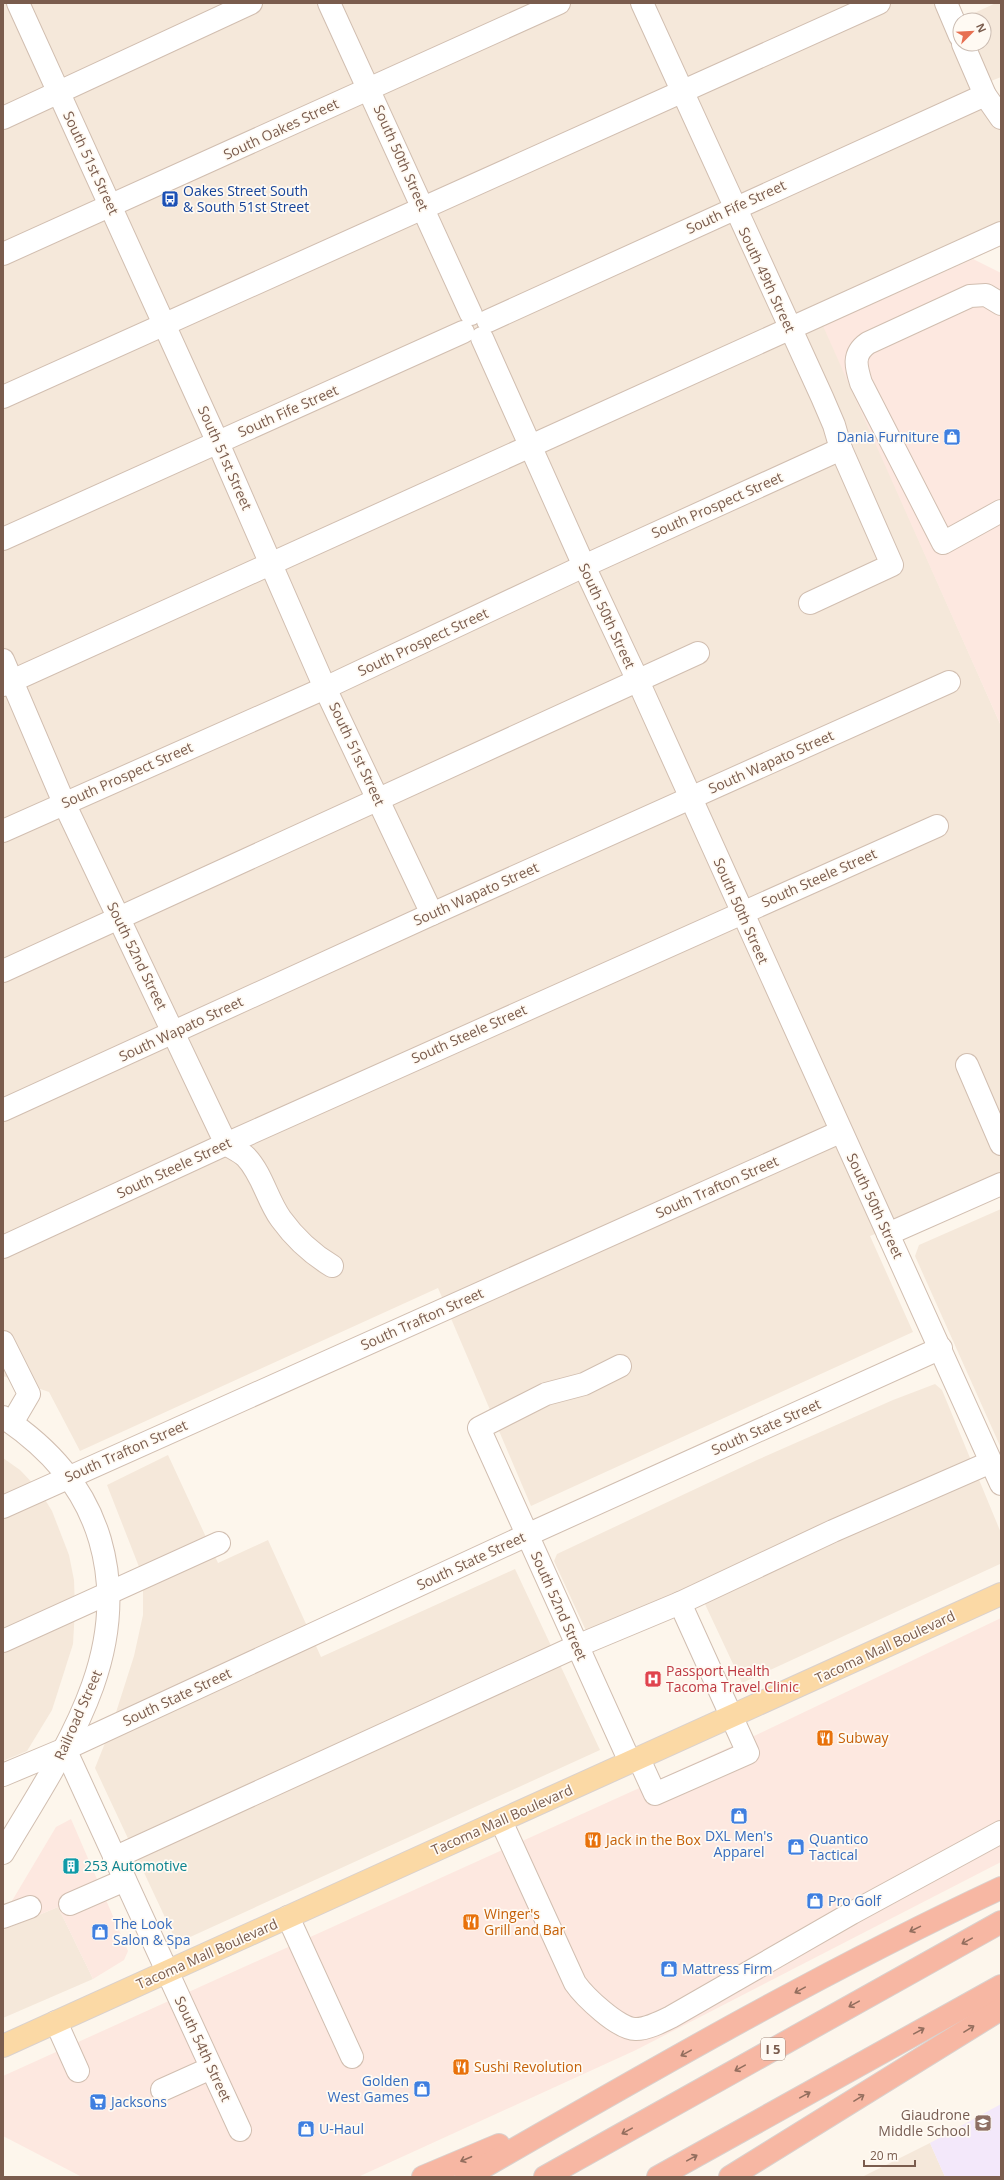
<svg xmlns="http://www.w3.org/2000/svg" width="1004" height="2180" viewBox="0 0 1004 2180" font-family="'Open Sans',sans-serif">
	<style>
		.residential { fill: #f5e8da; fill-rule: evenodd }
		.commercial { fill: #fde8e0 }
		.education { fill: #f3e8fa }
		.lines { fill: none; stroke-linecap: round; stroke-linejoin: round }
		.minor-casing { stroke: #d1beb0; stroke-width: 24 }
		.major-casing { stroke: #dad1cd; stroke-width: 24 }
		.highway-casing { stroke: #dad1cd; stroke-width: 24 }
		.minor { stroke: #fff; stroke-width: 22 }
		.major { stroke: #fbd9a5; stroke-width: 22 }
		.highway { stroke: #f7b7a3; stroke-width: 22 }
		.oneway { stroke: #936e5e }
		.labels { text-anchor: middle; stroke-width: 3.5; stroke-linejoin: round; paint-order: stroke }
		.shield { fill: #fffaf3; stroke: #a28b7f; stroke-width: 1 }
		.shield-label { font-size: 13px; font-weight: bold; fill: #7a5c4d }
		.street-label { font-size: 14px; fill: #7a5c4d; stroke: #fffaf3 }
		.transit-label { font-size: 14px; fill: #164399; stroke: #fffaf3; text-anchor: start }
		.shop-label { font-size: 14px; fill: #366cbe; stroke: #fffaf3; text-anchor: start }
		.health-label { font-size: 14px; fill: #be3a42; stroke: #fffaf3; text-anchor: start }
		.food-label { font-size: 14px; fill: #c56008; stroke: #fffaf3; text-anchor: start }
		.culture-label { font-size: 14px; fill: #0d838f; stroke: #fffaf3; text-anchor: start }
		.education-label { font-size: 14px; fill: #785e54; stroke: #fffaf3; text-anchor: end }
	</style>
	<rect width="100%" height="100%" fill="#fdf6ec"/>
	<g class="residential">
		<path d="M3 3H938L948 25 996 3H1001V77L991 81 1001 104V246L824 326 1001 726V1183L870 1236 913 1332 531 1506 438 1288 80 1451 49 1392 3 1376ZM960 20H984V44H960Z"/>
		<path d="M1001 1209V1448L915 1256 919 1245Z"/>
		<path d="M935 1384 942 1390 1001 1533 1000 1564 742 1683 704 1602 588 1635 554 1561 557 1554 757 1460 893 1400Z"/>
		<path d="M168 1455 218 1563 268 1540 321 1657 515 1569 600 1750 177 1943 95 1768 111 1728 134 1656 143 1615V1577L107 1485Z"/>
		<path d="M3 1458 20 1470 39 1490 52 1511 69 1555 74 1580 75 1609 73 1644 52 1710 27 1751 3 1761Z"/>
		<path d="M58 1907 93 1979 3 2018V1930Z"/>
		<path d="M930 2143 945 2177H862Z"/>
	</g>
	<g class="commercial">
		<path d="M973 259 1001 273V726L823 326Z"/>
		<path d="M1001 1618V1862L636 2050 358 2177H82L3 2136V2076L752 1737Z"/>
		<path d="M71 1819 128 1951 124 1960 93 1979 58 1907 3 1930V1916L56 1827Z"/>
	</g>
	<path class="education" d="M1001 2104V2177H945L930 2143Z"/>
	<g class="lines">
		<g class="minor-casing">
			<g id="minor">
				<path d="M18 3 218 443 325 688 432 914"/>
				<path d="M329 3 471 314"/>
				<path d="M642 3 822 397 834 425 841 449 892 565 810 603"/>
				<path d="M946 3 960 36"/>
				<path d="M963 44 985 95 1001 118"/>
				<path d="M3 118 251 3"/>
				<path d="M3 254 559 3"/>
				<path d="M1001 304 986 295 970 296 868 343C852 354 856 367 861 383L943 543 1001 511"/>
				<path d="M488 321 985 95"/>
				<path d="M482 338 584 566 638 681 1001 1484"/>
				<path d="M3 397 879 3"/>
				<path d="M3 539 463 332"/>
				<path d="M3 660 64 803 226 1144C232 1148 241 1152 246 1157 263 1175 267 1200 281 1219 294 1237 312 1254 332 1266"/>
				<path d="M3 685 1001 233"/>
				<path d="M3 831 325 688 584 566 841 449"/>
				<path d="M3 971 698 653"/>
				<path d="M967 1065 1001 1144"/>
				<path d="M3 1110 432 914 949 682"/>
				<path d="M888 1234 1001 1184"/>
				<path d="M3 1247 226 1144 937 826"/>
				<path d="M3 1342 29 1394 12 1423"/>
				<path d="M620 1366 584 1384 546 1394 479 1428 630 1762"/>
				<path d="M3 1417C49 1448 84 1486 100 1540 134 1657 60 1756 3 1853"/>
				<path d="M3 1507 840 1132"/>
				<path d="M3 1641 219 1543"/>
				<path d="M65 1749 240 2130"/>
				<path d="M639 1759 655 1794 748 1753 680 1603"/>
				<path d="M3 1775 65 1749 527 1535 941 1348"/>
				<path d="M501 1821 575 1983C584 1996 619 2030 636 2029 647 2029 661 2022 671 2017L852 1913 1001 1832"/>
				<path d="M114 1858 577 1646 680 1603 833 1531 991 1462"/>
				<path d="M70 1904 125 1880"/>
				<path d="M3 1917 30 1907"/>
				<path d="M288 1917 352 2057"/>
				<path d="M56 2022 78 2071"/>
				<path d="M162 2090 211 2068"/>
			</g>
		</g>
		<g class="major-casing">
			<path id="major" d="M3 2046 1001 1594"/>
		</g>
		<g class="highway-casing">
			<g id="highway">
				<path d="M423 2177 499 2145"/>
				<path d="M466 2177C642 2076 817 1974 1001 1888"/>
				<path d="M545 2177 1001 1922"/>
				<path d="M658 2177 1001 1986"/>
				<path d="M730 2177 1001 2009"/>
			</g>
		</g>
		<use href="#minor" class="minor"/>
		<use href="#major" class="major"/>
		<use href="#highway" class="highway"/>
	</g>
	<defs><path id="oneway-shaft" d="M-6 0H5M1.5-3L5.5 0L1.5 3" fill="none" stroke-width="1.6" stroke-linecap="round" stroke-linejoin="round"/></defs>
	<g class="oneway">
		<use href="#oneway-shaft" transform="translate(915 1929) rotate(154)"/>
		<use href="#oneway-shaft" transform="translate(967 1941) rotate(151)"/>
		<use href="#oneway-shaft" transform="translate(800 1990) rotate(151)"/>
		<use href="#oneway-shaft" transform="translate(854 2004) rotate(151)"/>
		<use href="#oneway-shaft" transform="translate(969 2029) rotate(-32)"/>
		<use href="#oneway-shaft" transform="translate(919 2031) rotate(-29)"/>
		<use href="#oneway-shaft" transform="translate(686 2053) rotate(151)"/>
		<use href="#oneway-shaft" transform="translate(740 2068) rotate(151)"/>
		<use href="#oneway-shaft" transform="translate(805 2095) rotate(-29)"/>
		<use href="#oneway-shaft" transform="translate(859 2098) rotate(-32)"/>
		<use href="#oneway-shaft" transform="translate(627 2131) rotate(151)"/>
		<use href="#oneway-shaft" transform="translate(692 2158) rotate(-29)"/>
		<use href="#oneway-shaft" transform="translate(466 2159) rotate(157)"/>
	</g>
	<defs>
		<g id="bus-square" transform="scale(0.9)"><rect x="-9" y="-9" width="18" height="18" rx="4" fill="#1a4fb4" stroke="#fffaf3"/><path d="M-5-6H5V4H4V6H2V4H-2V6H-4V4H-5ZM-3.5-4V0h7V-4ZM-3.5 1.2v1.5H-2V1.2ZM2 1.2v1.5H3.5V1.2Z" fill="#fff"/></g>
		<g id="shop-square" transform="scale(0.9)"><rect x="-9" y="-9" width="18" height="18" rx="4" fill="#3f7fe0" stroke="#fffaf3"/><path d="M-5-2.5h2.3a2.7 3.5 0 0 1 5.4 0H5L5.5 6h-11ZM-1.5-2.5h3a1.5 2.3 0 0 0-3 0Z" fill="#fff"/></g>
		<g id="hospital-square" transform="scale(0.9)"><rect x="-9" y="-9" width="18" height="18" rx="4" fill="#e0444e" stroke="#fffaf3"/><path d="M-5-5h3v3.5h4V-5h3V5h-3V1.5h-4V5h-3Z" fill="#fff"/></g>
		<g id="restaurant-square" transform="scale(0.9)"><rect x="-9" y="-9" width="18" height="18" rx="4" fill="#e8710a" stroke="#fffaf3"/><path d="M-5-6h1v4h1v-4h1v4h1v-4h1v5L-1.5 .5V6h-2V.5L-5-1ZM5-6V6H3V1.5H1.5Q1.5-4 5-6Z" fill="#fff"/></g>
		<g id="building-square" transform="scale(0.9)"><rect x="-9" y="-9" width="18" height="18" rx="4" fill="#0f9aa8" stroke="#fffaf3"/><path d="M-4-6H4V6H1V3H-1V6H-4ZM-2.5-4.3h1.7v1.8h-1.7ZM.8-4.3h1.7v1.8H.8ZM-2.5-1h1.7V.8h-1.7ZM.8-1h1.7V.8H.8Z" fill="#fff"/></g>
		<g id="supermarket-square" transform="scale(0.9)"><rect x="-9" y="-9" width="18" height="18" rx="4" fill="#3f7fe0" stroke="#fffaf3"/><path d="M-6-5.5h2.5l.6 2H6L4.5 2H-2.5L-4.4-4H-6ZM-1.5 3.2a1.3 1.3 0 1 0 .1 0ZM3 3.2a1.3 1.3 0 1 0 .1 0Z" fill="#fff"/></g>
		<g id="school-square" transform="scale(0.9)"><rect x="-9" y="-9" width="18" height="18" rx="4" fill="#8d6e63" stroke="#fffaf3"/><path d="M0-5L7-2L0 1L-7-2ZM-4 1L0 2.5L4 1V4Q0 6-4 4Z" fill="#fff"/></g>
	</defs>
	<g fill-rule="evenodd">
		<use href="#bus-square" x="170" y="199"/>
		<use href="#shop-square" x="952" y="437"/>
		<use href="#hospital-square" x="653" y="1679"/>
		<use href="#restaurant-square" x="825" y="1738"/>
		<use href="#shop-square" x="739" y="1816"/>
		<use href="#restaurant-square" x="593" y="1840"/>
		<use href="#shop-square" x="796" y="1847"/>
		<use href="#building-square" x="71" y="1866"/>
		<use href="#shop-square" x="815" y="1901"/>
		<use href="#restaurant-square" x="471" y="1922"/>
		<use href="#shop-square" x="100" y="1932"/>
		<use href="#shop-square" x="669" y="1969"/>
		<use href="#restaurant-square" x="461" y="2067"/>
		<use href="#shop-square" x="422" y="2089"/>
		<use href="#supermarket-square" x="98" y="2102"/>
		<use href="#school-square" x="983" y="2123"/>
		<use href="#shop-square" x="306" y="2129"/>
	</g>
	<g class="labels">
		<rect class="shield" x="761" y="2038" width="24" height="22" rx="3"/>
		<g class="shield-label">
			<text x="773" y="2054">I 5</text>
		</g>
		<g class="street-label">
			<text transform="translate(281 129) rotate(-25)" y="5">South Oakes Street</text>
			<text transform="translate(401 158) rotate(66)" y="5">South 50th Street</text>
			<text transform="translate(91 163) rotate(65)" y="5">South 51st Street</text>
			<text transform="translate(736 207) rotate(-25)" y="5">South Fife Street</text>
			<text transform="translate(767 280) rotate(65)" y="5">South 49th Street</text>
			<text transform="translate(288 411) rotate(-24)" y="5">South Fife Street</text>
			<text transform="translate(225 458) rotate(66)" y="5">South 51st Street</text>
			<text transform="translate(717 505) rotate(-24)" y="5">South Prospect Street</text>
			<text transform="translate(607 616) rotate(65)" y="5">South 50th Street</text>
			<text transform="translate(423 642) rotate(-25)" y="5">South Prospect Street</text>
			<text transform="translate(357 754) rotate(65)" y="5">South 51st Street</text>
			<text transform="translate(771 762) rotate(-24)" y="5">South Wapato Street</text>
			<text transform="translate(127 775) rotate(-24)" y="5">South Prospect Street</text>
			<text transform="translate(819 878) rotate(-24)" y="5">South Steele Street</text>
			<text transform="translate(476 894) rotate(-24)" y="5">South Wapato Street</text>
			<text transform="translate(741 911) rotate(66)" y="5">South 50th Street</text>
			<text transform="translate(137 956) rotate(64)" y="5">South 52nd Street</text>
			<text transform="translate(181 1029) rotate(-25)" y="5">South Wapato Street</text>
			<text transform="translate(469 1034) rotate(-24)" y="5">South Steele Street</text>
			<text transform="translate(174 1168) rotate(-25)" y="5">South Steele Street</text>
			<text transform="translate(717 1187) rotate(-24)" y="5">South Trafton Street</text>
			<text transform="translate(875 1206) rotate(65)" y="5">South 50th Street</text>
			<text transform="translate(422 1319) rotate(-24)" y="5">South Trafton Street</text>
			<text transform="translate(766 1427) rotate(-24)" y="5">South State Street</text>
			<text transform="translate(126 1451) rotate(-24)" y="5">South Trafton Street</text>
			<text transform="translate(471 1561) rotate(-25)" y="5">South State Street</text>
			<text transform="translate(559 1606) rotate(66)" y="5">South 52nd Street</text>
			<text transform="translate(885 1647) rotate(-25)" y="5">Tacoma Mall Boulevard</text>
			<text transform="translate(177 1697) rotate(-25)" y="5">South State Street</text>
			<text transform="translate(78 1715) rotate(-66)" y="5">Railroad Street</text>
			<text transform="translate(502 1820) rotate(-24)" y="5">Tacoma Mall Boulevard</text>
			<text transform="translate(207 1954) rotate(-24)" y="5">Tacoma Mall Boulevard</text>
			<text transform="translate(203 2049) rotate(65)" y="5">South 54th Street</text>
		</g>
		<g class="transit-label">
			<text x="183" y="196">Oakes Street South<tspan x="183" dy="16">&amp; South 51st Street</tspan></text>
		</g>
		<g class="shop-label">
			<text x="939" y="442" text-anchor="end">Dania Furniture</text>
			<text x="739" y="1841" text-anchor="middle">DXL Men's<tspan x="739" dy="16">Apparel</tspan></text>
			<text x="809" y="1844">Quantico<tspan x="809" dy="16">Tactical</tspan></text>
			<text x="828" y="1906">Pro Golf</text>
			<text x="113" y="1929">The Look<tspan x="113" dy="16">Salon &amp; Spa</tspan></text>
			<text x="682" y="1974">Mattress Firm</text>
			<text x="409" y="2086" text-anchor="end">Golden<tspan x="409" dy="16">West Games</tspan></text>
			<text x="111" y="2107">Jacksons</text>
			<text x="319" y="2134">U-Haul</text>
		</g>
		<g class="health-label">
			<text x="666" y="1676">Passport Health<tspan x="666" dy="16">Tacoma Travel Clinic</tspan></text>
		</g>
		<g class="food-label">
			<text x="838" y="1743">Subway</text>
			<text x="606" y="1845">Jack in the Box</text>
			<text x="484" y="1919">Winger's<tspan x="484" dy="16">Grill and Bar</tspan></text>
			<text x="474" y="2072">Sushi Revolution</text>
		</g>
		<g class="culture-label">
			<text x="84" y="1871">253 Automotive</text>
		</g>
		<g class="education-label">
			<text x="970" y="2120">Giaudrone<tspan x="970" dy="16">Middle School</tspan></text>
		</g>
	</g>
	<rect width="1004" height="2180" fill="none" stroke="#7a5c4d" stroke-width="8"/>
	<g transform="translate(972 32) rotate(66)"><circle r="19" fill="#fffaf3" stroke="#cabbb1"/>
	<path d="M0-3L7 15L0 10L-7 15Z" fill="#e76f51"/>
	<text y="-6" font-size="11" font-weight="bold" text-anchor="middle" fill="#7a5c4d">N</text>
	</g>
	<path d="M864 2160v6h51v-6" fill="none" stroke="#7a5c4d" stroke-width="2"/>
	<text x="870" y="2160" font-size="12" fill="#7a5c4d" stroke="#fffaf3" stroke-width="3" paint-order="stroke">20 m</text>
</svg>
